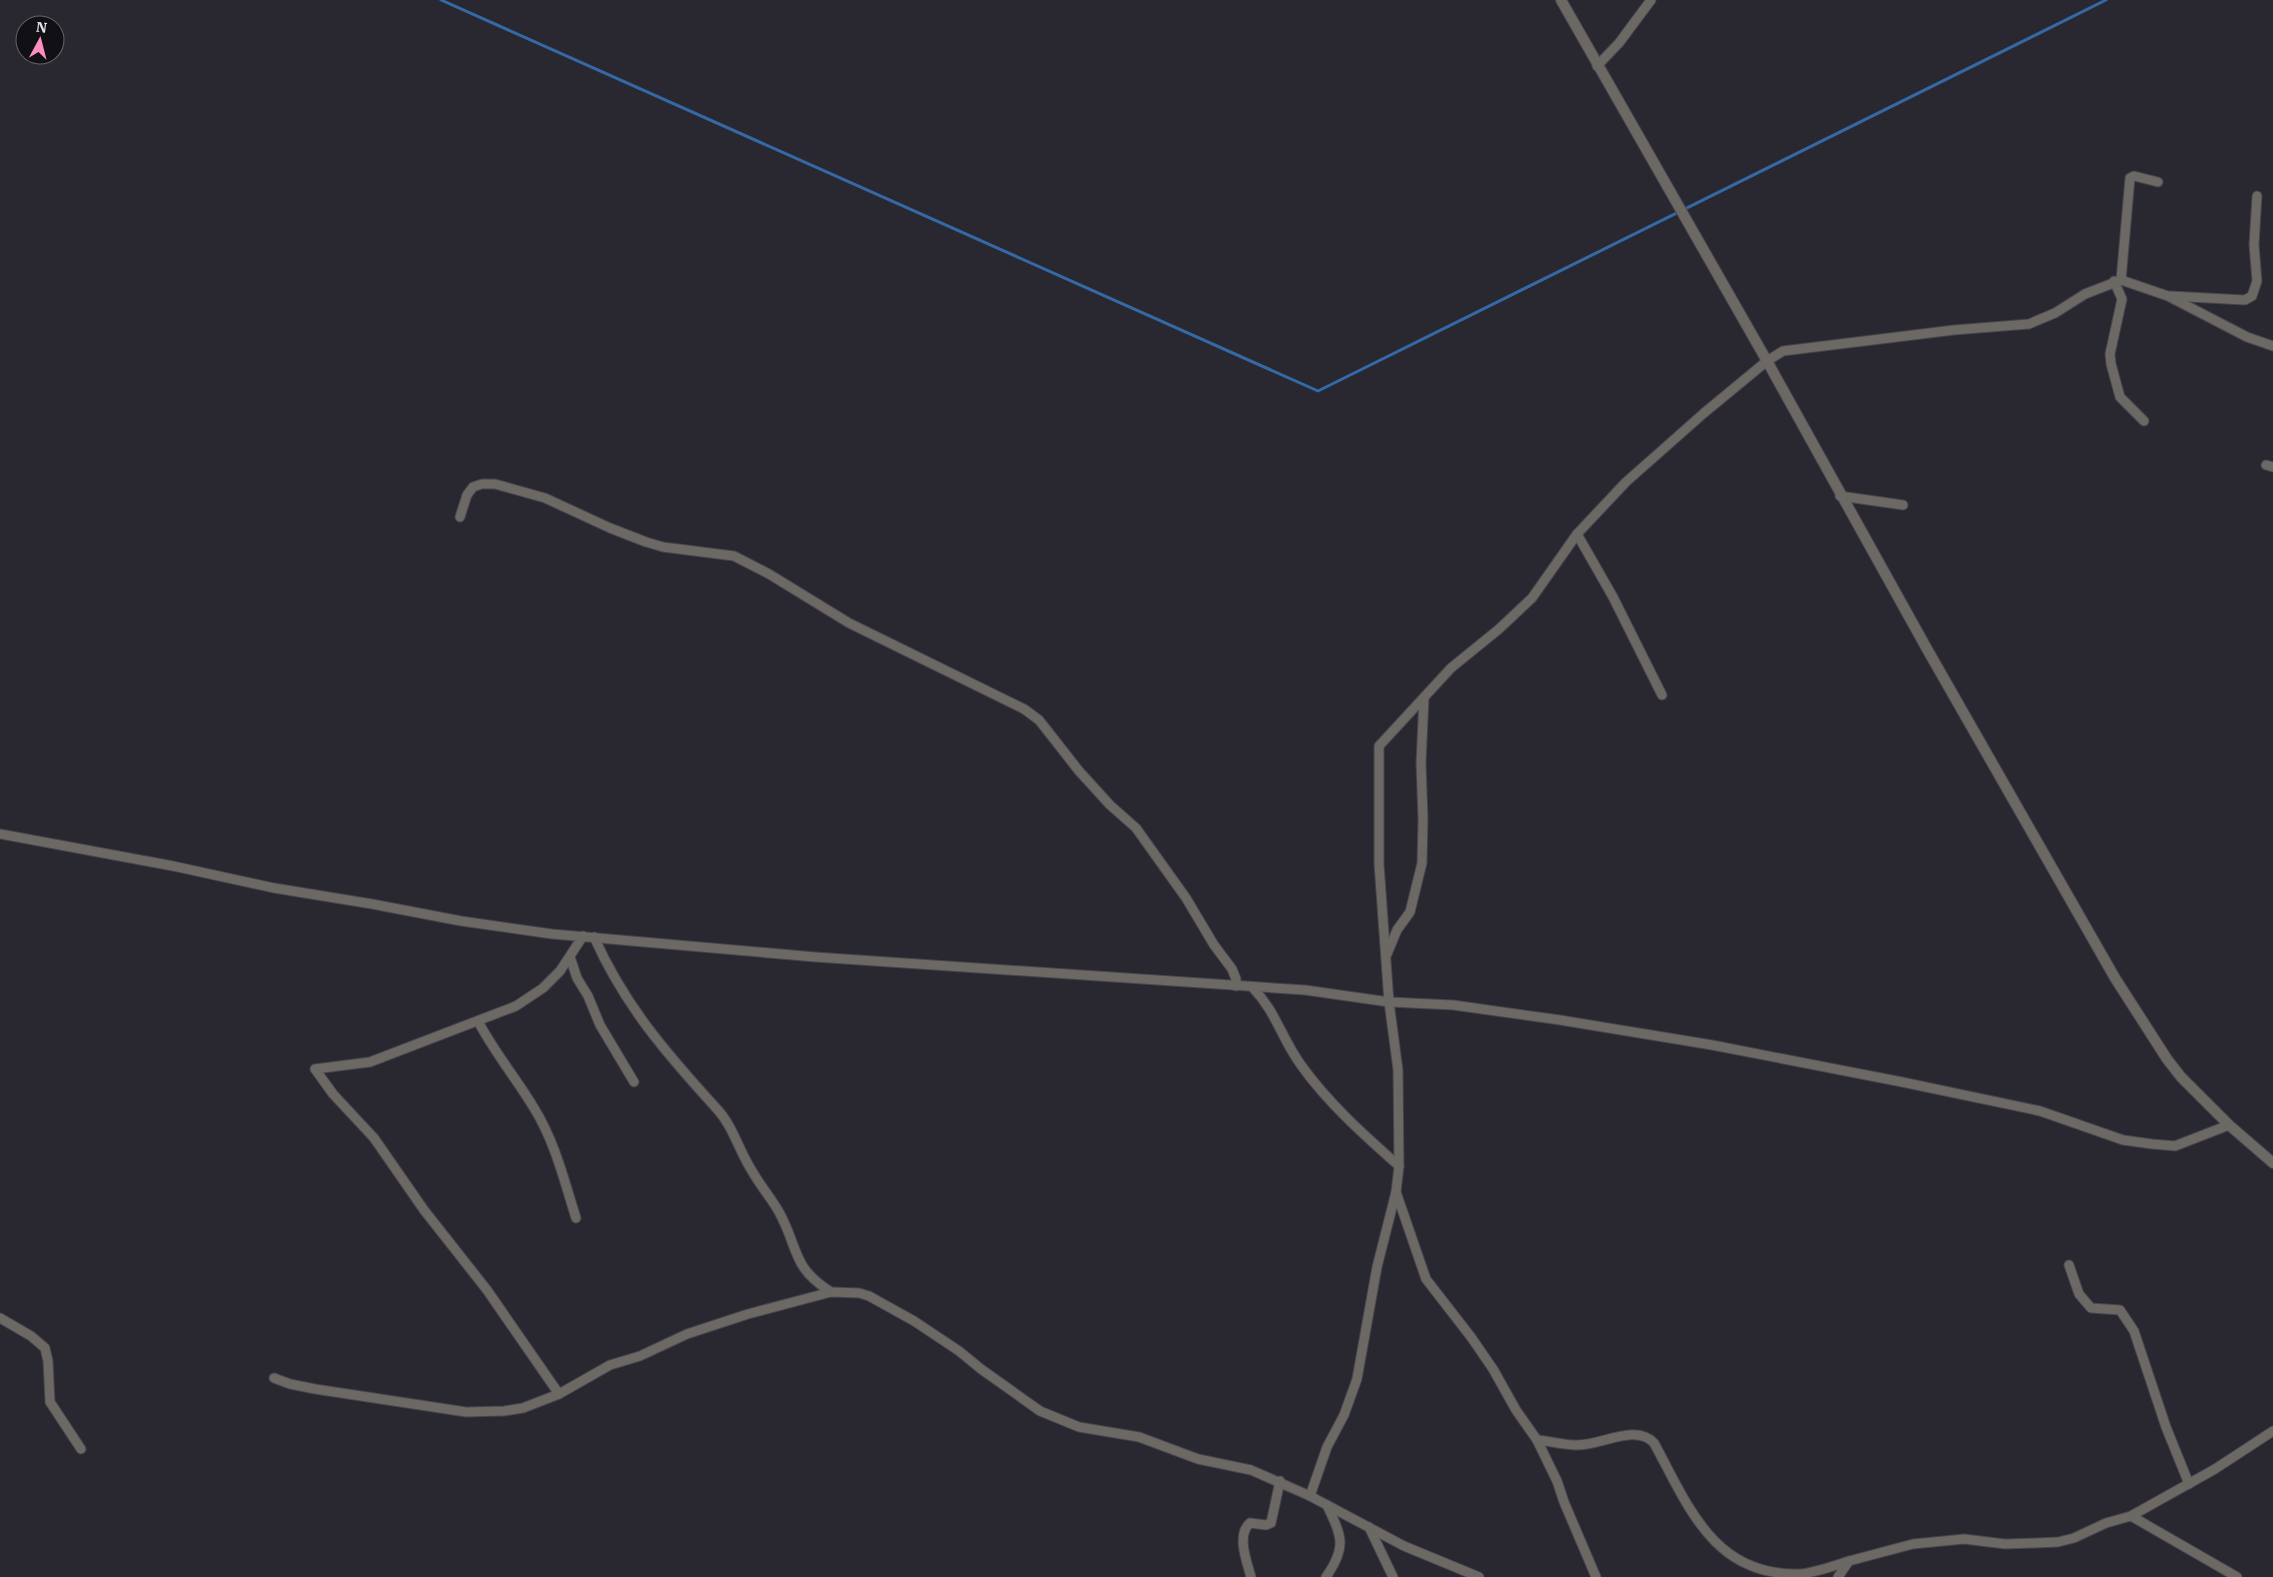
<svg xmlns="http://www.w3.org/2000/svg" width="2273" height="1577" viewBox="0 0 2273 1577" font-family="'IBM Plex Serif',serif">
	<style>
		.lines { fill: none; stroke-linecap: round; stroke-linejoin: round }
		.stream { stroke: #3569a5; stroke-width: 3 }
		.minor-casing { stroke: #47454e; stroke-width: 11 }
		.tertiary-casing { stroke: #47454e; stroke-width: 12 }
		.minor { stroke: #6c6864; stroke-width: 9 }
		.tertiary { stroke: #6c6864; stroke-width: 10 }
	</style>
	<rect width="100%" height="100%" fill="#292730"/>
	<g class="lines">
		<path class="stream" d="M441 0 1318 391 2106 0"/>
		<g class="minor-casing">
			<g id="minor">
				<path d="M1597 66 1619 43 1651 0"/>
				<path d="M2121 280 2130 178 2134 176 2158 182"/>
				<path d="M2114 281 2122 299 2110 354 2111 364 2120 397 2144 421"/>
				<path d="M2171 296 2245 300 2252 296 2257 281 2254 245 2257 196"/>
				<path d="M2266 465 2273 467"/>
				<path d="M1840 496 1903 505"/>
				<path d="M460 517 467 495 473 487 482 484H495L545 498 610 528 646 542 663 547 734 556 769 574 849 623 1024 709 1039 720 1079 771 1110 805 1136 828 1186 898 1214 945 1232 969 1236 979V986"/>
				<path d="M1577 534 1613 597 1662 695"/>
				<path d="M0 834 173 866 274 888 372 904 461 921 552 934 815 957 1305 990 1389 1002 1453 1005 1560 1020 1712 1045 1902 1082 2040 1111 2123 1140 2152 1144 2175 1146 2229 1125"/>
				<path d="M594 937C625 1006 666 1053 717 1109 733 1126 739 1151 752 1171 760 1185 771 1198 779 1212 799 1248 791 1267 831 1292"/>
				<path d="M1387 954 1397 930 1410 912 1422 863 1423 819 1421 763 1424 698"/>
				<path d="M570 957 577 978 588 996 600 1025 634 1082"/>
				<path d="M1253 988C1276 1012 1282 1039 1301 1065 1328 1103 1364 1135 1399 1166"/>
				<path d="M478 1021C494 1052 516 1078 534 1108 555 1142 564 1180 576 1218"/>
				<path d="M1396 1192 1426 1279 1471 1337 1493 1369 1516 1410 1537 1440 1557 1481 1564 1502 1596 1577"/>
				<path d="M2069 1265 2079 1294 2091 1308 2120 1310 2134 1331 2166 1427 2189 1484"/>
				<path d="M0 1318 31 1336 45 1348 48 1361 50 1402 81 1449"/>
				<path d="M274 1378 290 1384 315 1389 466 1412 504 1411 523 1408 559 1394 610 1365 640 1356 687 1334 748 1314 831 1292 859 1293 869 1296 914 1321 959 1351 981 1369 1040 1411 1079 1427 1139 1437 1198 1459 1251 1470 1310 1496 1404 1546 1479 1577"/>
				<path d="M559 1394 487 1290 424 1210 374 1138 333 1094 315 1069 370 1062 516 1006 543 988 560 971 583 936"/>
				<path d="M1537 1440C1550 1441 1563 1445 1576 1445 1601 1446 1635 1423 1654 1443 1688 1505 1713 1577 1801 1574 1817 1572 1834 1566 1849 1561"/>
				<path d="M1310 1496 1327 1447 1344 1415 1357 1379 1377 1267 1396 1192 1399 1166 1398 1070 1389 1002 1379 864V746L1451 668 1499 629 1532 598 1577 534 1626 482 1704 413 1767 361 1783 351 1954 330 2029 324 2055 313 2085 294 2121 280 2168 296 2247 337 2273 346"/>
				<path d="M2131 1516 2237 1577"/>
				<path d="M1369 1527 1393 1577"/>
				<path d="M1251 1577C1247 1562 1236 1535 1250 1523L1266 1525 1271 1523 1280 1481"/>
				<path d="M1326 1577C1347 1547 1342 1537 1327 1505"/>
				<path d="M1838 1577 1849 1561 1913 1544 1964 1539 2005 1544 2036 1543 2058 1542 2074 1538 2106 1523 2131 1516 2215 1469 2273 1431"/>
			</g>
		</g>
		<g class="tertiary-casing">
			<path id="tertiary" d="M1561 0 1767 361 1927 649 2115 978 2167 1059 2181 1077 2229 1125 2273 1163"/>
		</g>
		<use href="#minor" class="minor"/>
		<use href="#tertiary" class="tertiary"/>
	</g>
	<g transform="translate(40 40) rotate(7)"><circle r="24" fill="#111015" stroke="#66656a"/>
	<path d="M0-4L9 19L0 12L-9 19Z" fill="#fd8ec0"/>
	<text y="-8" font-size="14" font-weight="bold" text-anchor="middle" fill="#e5e4ea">N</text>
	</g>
</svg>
